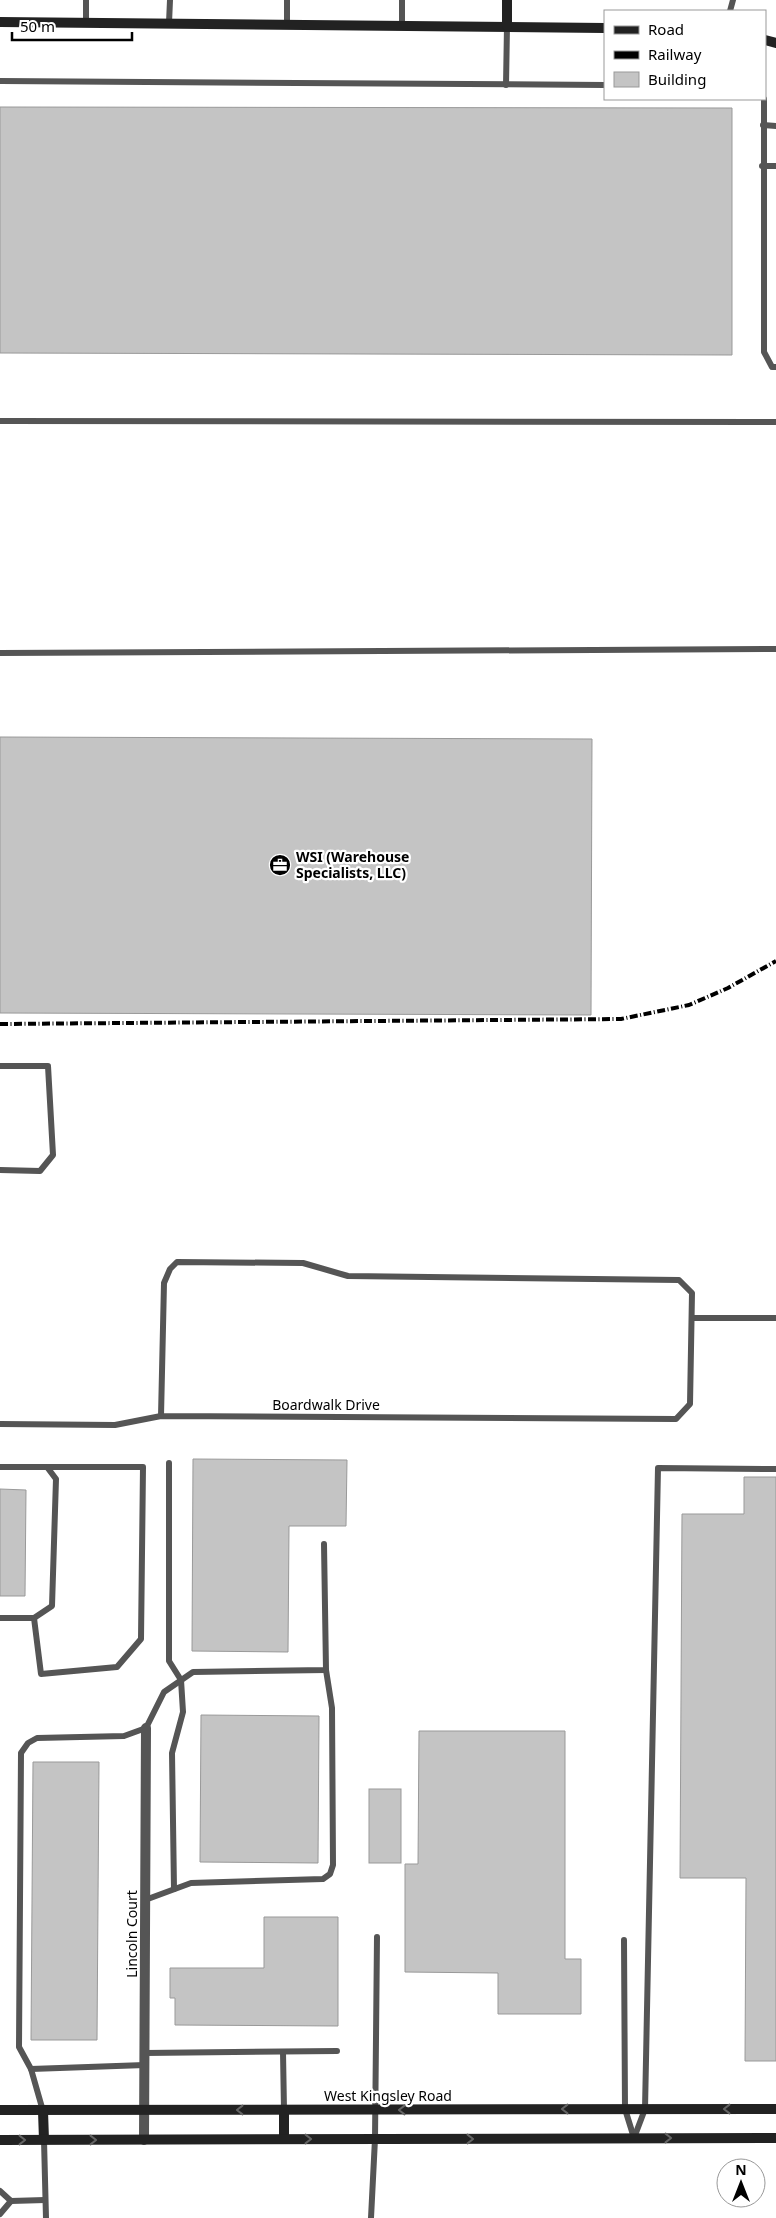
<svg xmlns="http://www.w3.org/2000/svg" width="776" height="2218" viewBox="0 0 776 2218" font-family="'Noto Sans',sans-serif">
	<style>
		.building { fill: #c4c4c4; stroke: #999 }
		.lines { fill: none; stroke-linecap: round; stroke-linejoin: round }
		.lane { stroke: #555; stroke-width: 6 }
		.street { stroke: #555; stroke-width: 10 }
		.secondary { stroke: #222; stroke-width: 10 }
		.rail { stroke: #000; stroke-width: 4; stroke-dasharray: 8 2.5 1 2.5; stroke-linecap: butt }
		.oneway { stroke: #646464 }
		.labels { text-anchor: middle; stroke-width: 4.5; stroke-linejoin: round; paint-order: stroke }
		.poi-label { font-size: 14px; font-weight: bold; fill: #000; stroke: #fff; text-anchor: start }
		.street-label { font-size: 14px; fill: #000; stroke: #fff }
	</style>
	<rect width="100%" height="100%" fill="#fff"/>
	<g class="building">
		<path d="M0 107 732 108V355L0 353Z"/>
		<path d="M0 737 592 739 591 1015 0 1013Z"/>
		<path d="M193 1459 347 1460 346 1526H289L288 1652 192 1651Z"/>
		<path d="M744 1477H776V2061H745L746 1878H680L682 1514H744Z"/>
		<path d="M0 1489 26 1490 25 1596H0Z"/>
		<path d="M201 1715 319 1716 318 1863 200 1862Z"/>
		<path d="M419 1731H565V1959H581V2014H498V1973L405 1972V1864H418Z"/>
		<path d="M33 1762H99L97 2040H31Z"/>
		<rect x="369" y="1789" width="32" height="74"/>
		<path d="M264 1917H338V2026L175 2025V1998H170V1968H264Z"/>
	</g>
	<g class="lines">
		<g class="lane">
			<path d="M86 0V22"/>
			<path d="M402 0V25"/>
			<path d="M730 11 733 0"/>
			<path d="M169 23 170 0"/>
			<path d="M287 24V0"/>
			<path d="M0 81 605 85"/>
			<path d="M506 85 507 26"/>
			<path d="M764 99V352L772 367H776"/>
			<path d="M763 125 776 126"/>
			<path d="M762 166H776"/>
			<path d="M0 421 776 422"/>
			<path d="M0 653 776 649"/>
			<path d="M0 1066H48L53 1155 40 1171 0 1170"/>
			<path d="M692 1318H776"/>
			<path d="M0 1424 115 1425 161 1416 676 1419 690 1404 692 1293 679 1280 348 1276 303 1263 177 1262 170 1269 164 1283 161 1416"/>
			<path d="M169 1463V1661L181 1680 183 1712 172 1753 174 1889"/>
			<path d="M0 1467H47L56 1479 52 1606 34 1618H0"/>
			<path d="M34 1618 41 1674 117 1667 141 1639 143 1467H47"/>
			<path d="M145 1900 191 1883 323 1879 330 1874 333 1865 332 1708 326 1670"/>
			<path d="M624 1940 625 2109 634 2138"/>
			<path d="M283 2052 284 2110"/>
			<path d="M145 2053 337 2051"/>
			<path d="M31 2069 145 2065"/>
			<path d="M43 2111 31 2069 19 2047 21 1753 28 1743 37 1738 124 1736 146 1728 164 1692 193 1672 326 1670 324 1544"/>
			<path d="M634 2138 645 2109 658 1468 776 1469"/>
			<path d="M44 2140 46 2218"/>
			<path d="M0 2191 11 2201 45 2200"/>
			<path d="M0 2214 11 2201"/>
			<path d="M371 2218 375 2139 377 1937"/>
		</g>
		<path class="street" d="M144 2140 146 1728"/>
		<g class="secondary">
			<path d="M0 22 605 28"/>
			<path d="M507 26V0"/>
			<path d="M765 40 776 43"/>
			<path d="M0 2110 776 2109"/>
			<path d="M284 2110V2139"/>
			<path d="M43 2111 44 2140"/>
			<path d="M0 2140 776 2138"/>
		</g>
		<path class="rail" d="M0 1024 621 1019 689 1005 728 988 776 961"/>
	</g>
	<defs><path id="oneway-chevron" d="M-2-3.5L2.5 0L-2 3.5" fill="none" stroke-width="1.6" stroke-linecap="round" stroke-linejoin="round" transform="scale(1.25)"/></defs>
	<g class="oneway">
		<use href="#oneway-chevron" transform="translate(565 2109) rotate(180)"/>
		<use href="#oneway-chevron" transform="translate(727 2109) rotate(180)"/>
		<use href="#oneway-chevron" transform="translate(240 2110) rotate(180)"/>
		<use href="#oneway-chevron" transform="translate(402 2110) rotate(180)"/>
		<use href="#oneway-chevron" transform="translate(668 2138)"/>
		<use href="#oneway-chevron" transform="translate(308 2139)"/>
		<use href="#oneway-chevron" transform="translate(470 2139)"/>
		<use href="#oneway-chevron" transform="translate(22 2140)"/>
		<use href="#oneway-chevron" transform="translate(93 2140)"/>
	</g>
	<defs>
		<g id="office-disc" transform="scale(1.125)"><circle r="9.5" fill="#000" stroke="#fff"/><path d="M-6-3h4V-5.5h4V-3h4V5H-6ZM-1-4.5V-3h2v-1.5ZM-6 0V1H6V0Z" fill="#fff"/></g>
	</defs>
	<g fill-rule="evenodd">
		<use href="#office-disc" x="280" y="865"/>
	</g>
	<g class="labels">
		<g class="poi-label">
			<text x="296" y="862">WSI (Warehouse<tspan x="296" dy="16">Specialists, LLC)</tspan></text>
		</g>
		<g class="street-label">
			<text x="326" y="1410">Boardwalk Drive</text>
			<text transform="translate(132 1934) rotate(-90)" y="5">Lincoln Court</text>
			<text x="388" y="2101">West Kingsley Road</text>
		</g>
	</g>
	<rect x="604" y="10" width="162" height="90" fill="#ffffff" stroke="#999999"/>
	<rect x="614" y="26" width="25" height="8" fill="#222222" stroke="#999999"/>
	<text x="648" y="35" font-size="15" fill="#000000">Road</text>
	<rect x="614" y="51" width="25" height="8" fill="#000000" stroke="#999999"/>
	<text x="648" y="60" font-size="15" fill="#000000">Railway</text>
	<rect x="614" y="72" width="25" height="15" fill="#c4c4c4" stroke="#999999"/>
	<text x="648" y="85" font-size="15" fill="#000000">Building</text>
	<g transform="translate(741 2183)"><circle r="24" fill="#ffffff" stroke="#999999"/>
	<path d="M0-4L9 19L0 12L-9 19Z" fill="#000000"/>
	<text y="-8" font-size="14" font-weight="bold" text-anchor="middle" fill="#000000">N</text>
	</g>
	<path d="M12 32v8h120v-8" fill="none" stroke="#000000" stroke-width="2.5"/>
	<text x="20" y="32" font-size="15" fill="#000000" stroke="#ffffff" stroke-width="4" paint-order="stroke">50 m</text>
</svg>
